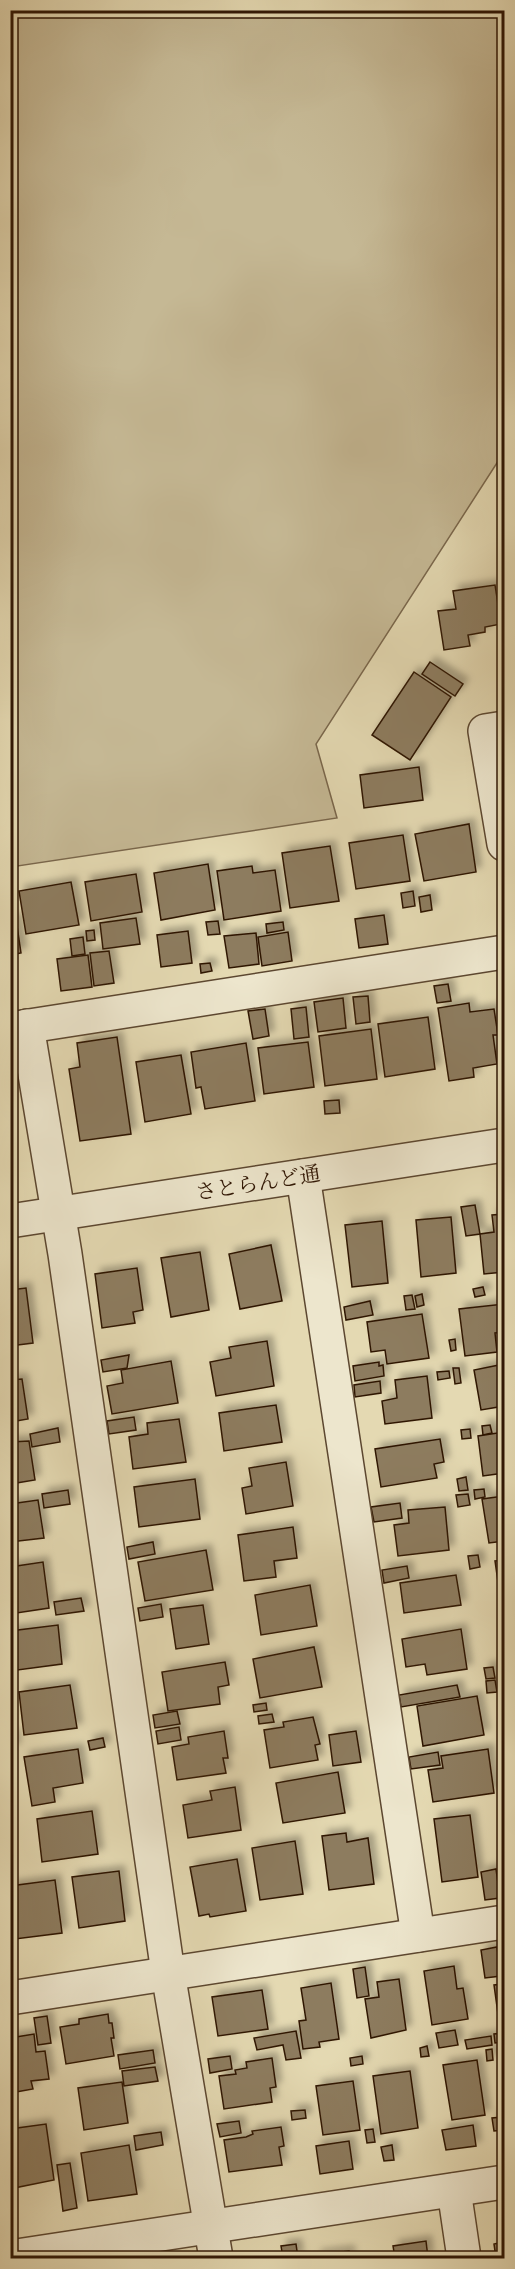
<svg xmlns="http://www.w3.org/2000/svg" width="515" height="2269" viewBox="0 0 515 2269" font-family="'Old Standard TT','Noto Serif JP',serif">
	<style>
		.green { fill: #c5b894; stroke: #7a674c; stroke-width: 1.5 }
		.building { fill: #8d7b5e; stroke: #2f1604; stroke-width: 1.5; filter: url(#shadow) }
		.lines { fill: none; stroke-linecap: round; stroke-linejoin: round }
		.minor-casing { stroke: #5c4730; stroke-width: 36 }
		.tertiary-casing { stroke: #5c4730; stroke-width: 36 }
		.minor { stroke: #ede6cd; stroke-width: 33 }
		.tertiary { stroke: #ede6cd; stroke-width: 33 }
		.labels { text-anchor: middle; stroke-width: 4.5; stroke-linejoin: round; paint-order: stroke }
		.street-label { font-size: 21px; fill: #2f1604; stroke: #ede6cd }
	</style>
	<defs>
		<filter id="shadow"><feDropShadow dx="5.5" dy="-5.5" stdDeviation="3" flood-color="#0004"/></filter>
	</defs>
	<rect width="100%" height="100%" fill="#e4d9b2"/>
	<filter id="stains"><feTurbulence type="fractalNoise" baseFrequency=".00333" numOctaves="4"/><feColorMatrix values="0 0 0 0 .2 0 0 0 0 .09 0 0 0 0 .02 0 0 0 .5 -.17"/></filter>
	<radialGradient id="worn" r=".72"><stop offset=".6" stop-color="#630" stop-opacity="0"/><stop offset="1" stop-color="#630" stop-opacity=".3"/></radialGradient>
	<path class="green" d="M499 11 504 12V452L316 744 337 818 11 867V11Z"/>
	<g class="building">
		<path d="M495 585 501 624 485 627V632L468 635 470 646 444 650 438 611 456 609 453 591Z"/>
		<path d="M430 662 463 684 455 696 422 674Z"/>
		<path d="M414 672 451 697 410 760 372 735Z"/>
		<path d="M419 767 423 800 364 808 360 775Z"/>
		<path d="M469 824 476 872 424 881 415 834Z"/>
		<path d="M403 835 410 881 356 889 349 843Z"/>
		<path d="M330 846 339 901 290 908 282 853Z"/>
		<path d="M208 864 215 910 161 920 154 873Z"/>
		<path d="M252 866 253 873 275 870 281 911 224 920 217 871Z"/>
		<path d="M136 874 142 912 91 921 85 882Z"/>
		<path d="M71 882 79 925 26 934 19 891Z"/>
		<path d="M413 891 415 906 403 908 401 893Z"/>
		<path d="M430 895 432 910 421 912 419 897Z"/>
		<path d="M384 915 388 944 359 948 355 919Z"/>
		<path d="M136 918 140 944 103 949 100 923Z"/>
		<path d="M10 919H16L21 953 10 955Z"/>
		<path d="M218 921 220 934 208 935 206 922Z"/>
		<path d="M283 922 284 930 267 933 266 924Z"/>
		<path d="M94 930 95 940 87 941 86 931Z"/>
		<path d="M188 931 192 963 161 967 157 935Z"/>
		<path d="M288 932 292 961 262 966 258 937Z"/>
		<path d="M256 933 259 964 229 968 224 936Z"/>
		<path d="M83 937 85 954 72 956 70 939Z"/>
		<path d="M109 951 114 983 94 986 90 953Z"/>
		<path d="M88 955 92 987 61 991 57 959Z"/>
		<path d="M210 963 212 971 201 973 200 964Z"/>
		<path d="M448 984 451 1001 437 1003 434 986Z"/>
		<path d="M368 996 370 1022 356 1024 353 997Z"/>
		<path d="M343 998 346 1028 318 1032 314 1002Z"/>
		<path d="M469 1003 470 1012 494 1009 498 1035H493L497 1064 473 1068 474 1077 449 1081 438 1008Z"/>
		<path d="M306 1007 309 1037 294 1039 291 1009Z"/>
		<path d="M265 1009 269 1036 253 1039 248 1011Z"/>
		<path d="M428 1017 435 1069 385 1077 378 1024Z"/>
		<path d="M371 1029 377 1079 325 1086 319 1036Z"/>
		<path d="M117 1037 131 1134 80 1141 69 1069 80 1067 77 1043Z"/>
		<path d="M308 1042 314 1087 264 1094 258 1048Z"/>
		<path d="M246 1043 255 1101 205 1109 201 1087 196 1088 191 1052Z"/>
		<path d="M181 1055 191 1114 145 1122 136 1062Z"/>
		<path d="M339 1100 340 1113 325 1114 324 1101Z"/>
		<path d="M475 1205 480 1234 466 1236 461 1207Z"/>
		<path d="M504 1214V1272L484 1274 480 1234 494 1232 492 1215Z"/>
		<path d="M451 1217 456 1273 421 1277 416 1220Z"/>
		<path d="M382 1221 388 1283 352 1287 345 1225Z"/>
		<path d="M271 1245 282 1301 240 1309 229 1254Z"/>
		<path d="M200 1252 209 1310 171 1317 161 1258Z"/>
		<path d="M137 1268 143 1310 133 1312 135 1323 102 1328 95 1274Z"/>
		<path d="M483 1287 485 1295 475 1297 473 1289Z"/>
		<path d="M26 1288 33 1343 10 1346V1290Z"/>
		<path d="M422 1294 424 1305 417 1307 415 1296Z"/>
		<path d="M412 1295 415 1309 406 1310 404 1296Z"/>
		<path d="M370 1301 373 1315 346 1320 344 1307Z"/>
		<path d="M504 1304V1332L495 1333 497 1352 465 1356 459 1309Z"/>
		<path d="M422 1314 429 1358 387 1364 385 1350 371 1352 367 1322Z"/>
		<path d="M455 1339 456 1350 451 1351 449 1340Z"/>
		<path d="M267 1341 274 1386 216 1396 210 1362 231 1358 229 1347Z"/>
		<path d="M129 1355 127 1368 103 1372 101 1360Z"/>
		<path d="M171 1361 178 1403 112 1414 107 1386 123 1383 121 1370Z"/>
		<path d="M379 1362V1366L383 1365 384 1376 355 1381 353 1366Z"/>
		<path d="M504 1364V1406L481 1410 474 1370Z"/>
		<path d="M453 1368H459L461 1383 455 1384Z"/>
		<path d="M449 1371 450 1378 438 1380 437 1372Z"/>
		<path d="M427 1376 432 1418 385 1424 382 1401 397 1398 395 1380Z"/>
		<path d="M22 1379 28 1419 10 1422V1380Z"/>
		<path d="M380 1381 381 1393 355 1397 354 1385Z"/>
		<path d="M276 1405 282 1442 224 1451 219 1413Z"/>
		<path d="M134 1417 136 1430 109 1434 107 1421Z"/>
		<path d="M179 1419 186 1462 133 1469 129 1437 148 1434 147 1423Z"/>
		<path d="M490 1425 492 1433 483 1435 482 1426Z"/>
		<path d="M58 1428 60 1442 32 1447 30 1434Z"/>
		<path d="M470 1429 471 1438 462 1439 461 1430Z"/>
		<path d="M504 1432V1473L483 1476 478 1436Z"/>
		<path d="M440 1439 444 1462 434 1464 437 1478 381 1487 375 1449Z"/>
		<path d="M29 1441 35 1480 10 1484V1442Z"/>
		<path d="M286 1462 293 1506 246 1514 242 1488 252 1486 249 1468Z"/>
		<path d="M466 1477 468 1490 459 1491 457 1479Z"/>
		<path d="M195 1479 200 1519 139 1527 134 1487Z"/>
		<path d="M484 1489 485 1497 475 1499 474 1490Z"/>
		<path d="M68 1490 70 1504 44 1508 42 1494Z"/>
		<path d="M468 1494 470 1505 458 1507 456 1495Z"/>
		<path d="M504 1496V1541L489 1543 482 1499Z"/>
		<path d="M38 1500 44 1538 10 1542V1504Z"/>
		<path d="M400 1503 402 1518 374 1522 371 1507Z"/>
		<path d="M445 1507 449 1550 398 1556 394 1525 409 1523 408 1510Z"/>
		<path d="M293 1527 297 1558 274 1561 276 1577 244 1581 238 1535Z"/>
		<path d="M153 1542 155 1554 129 1559 127 1547Z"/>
		<path d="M206 1550 213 1590 145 1601 138 1562Z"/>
		<path d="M478 1555 480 1567 470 1569 468 1556Z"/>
		<path d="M504 1560V1602L501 1603 495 1561Z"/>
		<path d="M43 1562 49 1608 10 1614V1567Z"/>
		<path d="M407 1566 409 1578 384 1583 382 1570Z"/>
		<path d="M456 1575 461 1605 404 1613 400 1583Z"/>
		<path d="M310 1585 317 1626 261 1635 255 1595Z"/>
		<path d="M81 1598 84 1611 56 1615 54 1602Z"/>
		<path d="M161 1604 163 1617 140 1621 138 1608Z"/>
		<path d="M203 1605 209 1644 176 1649 170 1609Z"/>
		<path d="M58 1625 62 1664 10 1671V1631Z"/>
		<path d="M461 1629 467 1669 427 1675 425 1664 406 1667 402 1639Z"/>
		<path d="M314 1647 322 1687 260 1698 253 1659Z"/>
		<path d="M225 1662 229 1685 218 1687 220 1704 168 1711 162 1672Z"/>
		<path d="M493 1667 495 1678 486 1679 484 1668Z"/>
		<path d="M495 1680 497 1692 487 1693 486 1681Z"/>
		<path d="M70 1685 77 1728 24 1735 19 1692Z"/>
		<path d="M457 1685 460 1697 401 1707 399 1695Z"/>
		<path d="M477 1696 484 1735 423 1746 417 1706Z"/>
		<path d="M266 1703 267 1710 254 1712 253 1705Z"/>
		<path d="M177 1711 180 1724 155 1728 153 1715Z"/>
		<path d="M272 1714 274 1722 259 1724 258 1716Z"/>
		<path d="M313 1717 320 1744 315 1745 318 1760 270 1768 264 1730 284 1727 283 1722Z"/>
		<path d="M179 1727 181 1740 158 1744 156 1731Z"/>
		<path d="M224 1731 228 1758H223L226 1773 177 1780 172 1747 189 1744 188 1737Z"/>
		<path d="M356 1731 361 1762 333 1766 329 1735Z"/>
		<path d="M13 1734 15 1748 10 1749V1735Z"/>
		<path d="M103 1738 105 1747 90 1750 88 1741Z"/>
		<path d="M78 1749 83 1783 53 1788 55 1802 32 1806 24 1757Z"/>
		<path d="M488 1749 494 1793 433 1802 428 1770 443 1768 441 1756Z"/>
		<path d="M438 1752 440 1765 411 1769 409 1757Z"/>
		<path d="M338 1772 345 1813 283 1823 276 1783Z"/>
		<path d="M235 1787 241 1830 188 1838 183 1805 212 1800 210 1791Z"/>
		<path d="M92 1811 98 1854 42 1862 37 1819Z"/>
		<path d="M504 1814V1845L500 1815Z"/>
		<path d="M470 1815 478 1877 442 1882 434 1819Z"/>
		<path d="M346 1833 347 1842 368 1838 374 1884 329 1890 322 1836Z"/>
		<path d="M295 1841 303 1894 260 1900 252 1848Z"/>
		<path d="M237 1859 246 1911 210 1917 209 1914 199 1916 190 1867Z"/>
		<path d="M496 1869 500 1898 485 1900 481 1872Z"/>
		<path d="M119 1871 125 1921 79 1928 72 1877Z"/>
		<path d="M504 1874V1898H503L499 1875Z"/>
		<path d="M55 1880 62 1933 15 1939 10 1886Z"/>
		<path d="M497 1947 501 1976 485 1978 481 1950Z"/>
		<path d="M504 1957V2013L498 2014 494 1985 503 1984 499 1958Z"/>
		<path d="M454 1966 457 1989 463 1988 468 2019 432 2025 424 1971Z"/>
		<path d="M365 1967 369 1996 357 1998 353 1969Z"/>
		<path d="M399 1979 406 2030 371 2038 365 1999 379 1997 377 1982Z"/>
		<path d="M331 1983 339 2039 319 2042 320 2047 303 2049 299 2021 306 2020 301 1988Z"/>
		<path d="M262 1990 268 2029 218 2036 212 1997Z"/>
		<path d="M108 2014 109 2023H112L114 2038H111L114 2056 66 2064 60 2027 79 2024V2019Z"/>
		<path d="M47 2016 51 2043 38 2045 34 2018Z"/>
		<path d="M455 2030 458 2045 439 2048 436 2033Z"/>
		<path d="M296 2031 301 2058 286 2060 283 2045 257 2050 254 2038Z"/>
		<path d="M504 2033V2042L495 2043 494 2034Z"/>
		<path d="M34 2034 36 2052 45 2051 49 2079 31 2081 33 2089 10 2093V2038Z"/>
		<path d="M491 2036 492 2045 467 2049 465 2040Z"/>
		<path d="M427 2046 429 2056 421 2057 420 2048Z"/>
		<path d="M492 2049 493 2060 487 2061 486 2050Z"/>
		<path d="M153 2050 155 2063 120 2069 118 2055Z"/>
		<path d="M230 2056 232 2069 210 2073 208 2059Z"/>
		<path d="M362 2056 363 2064 351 2066 350 2058Z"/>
		<path d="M272 2058 276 2087 270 2088 272 2102 224 2109 219 2076 236 2074 235 2070 247 2068 246 2062Z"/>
		<path d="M477 2060 485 2115 452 2120 443 2065Z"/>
		<path d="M155 2067 158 2081 124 2086 122 2071Z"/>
		<path d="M410 2071 418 2128 381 2134 373 2076Z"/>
		<path d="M353 2081 360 2130 323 2135 316 2086Z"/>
		<path d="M122 2082 128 2123 84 2130 78 2088Z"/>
		<path d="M305 2110 306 2118 292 2120 291 2111Z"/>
		<path d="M502 2117 504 2130 494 2131 492 2118Z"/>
		<path d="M239 2121 241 2133 220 2137 217 2124Z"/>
		<path d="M46 2124 54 2180 14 2188 10 2165V2129Z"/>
		<path d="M473 2125 476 2146 446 2150 442 2130Z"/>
		<path d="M281 2127 284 2146 279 2147 282 2165 229 2172 224 2140 246 2137 253 2134 252 2131Z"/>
		<path d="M373 2129 375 2142 367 2143 365 2130Z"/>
		<path d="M161 2132 163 2145 136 2150 134 2136Z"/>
		<path d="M349 2141 353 2169 320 2174 316 2146Z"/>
		<path d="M129 2145 137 2194 88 2201 81 2153Z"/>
		<path d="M392 2145 394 2160 384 2161 381 2147Z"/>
		<path d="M70 2163 77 2208 63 2211 57 2165Z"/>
		<path d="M502 2226H504V2258H496L494 2244 503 2242Z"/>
		<path d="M426 2241 428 2258H395L393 2246Z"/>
		<path d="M296 2244 298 2258H283L281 2246Z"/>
		<path d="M349 2251 350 2258H316V2255Z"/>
	</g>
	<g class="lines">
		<g class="minor-casing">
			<g id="minor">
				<path d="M504 728 485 731 504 844"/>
				<path d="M27 1026 65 1254 168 1973 216 2258"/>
				<path d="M10 1029 504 952"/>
				<path d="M303 1176 418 1935"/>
				<path d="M10 1998 504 1922"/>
				<path d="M454 2190 464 2258"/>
				<path d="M10 2257 504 2182"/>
			</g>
		</g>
		<g class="tertiary-casing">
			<path id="tertiary" d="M10 1221 504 1145"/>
		</g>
		<use href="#minor" class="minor"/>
		<use href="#tertiary" class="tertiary"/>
	</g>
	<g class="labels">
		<g class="street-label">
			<text transform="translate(258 1183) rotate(-9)" y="7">さとらんど通</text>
		</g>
	</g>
	<rect width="515" height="2269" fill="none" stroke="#e4d9b2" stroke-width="36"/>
	<rect x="12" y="12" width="491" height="2245" fill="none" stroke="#2f1604" stroke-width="3"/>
	<rect x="18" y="18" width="479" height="2233" fill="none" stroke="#2f1604" stroke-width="1.5"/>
	<rect width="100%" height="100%" filter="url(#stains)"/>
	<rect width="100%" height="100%" fill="url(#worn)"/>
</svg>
